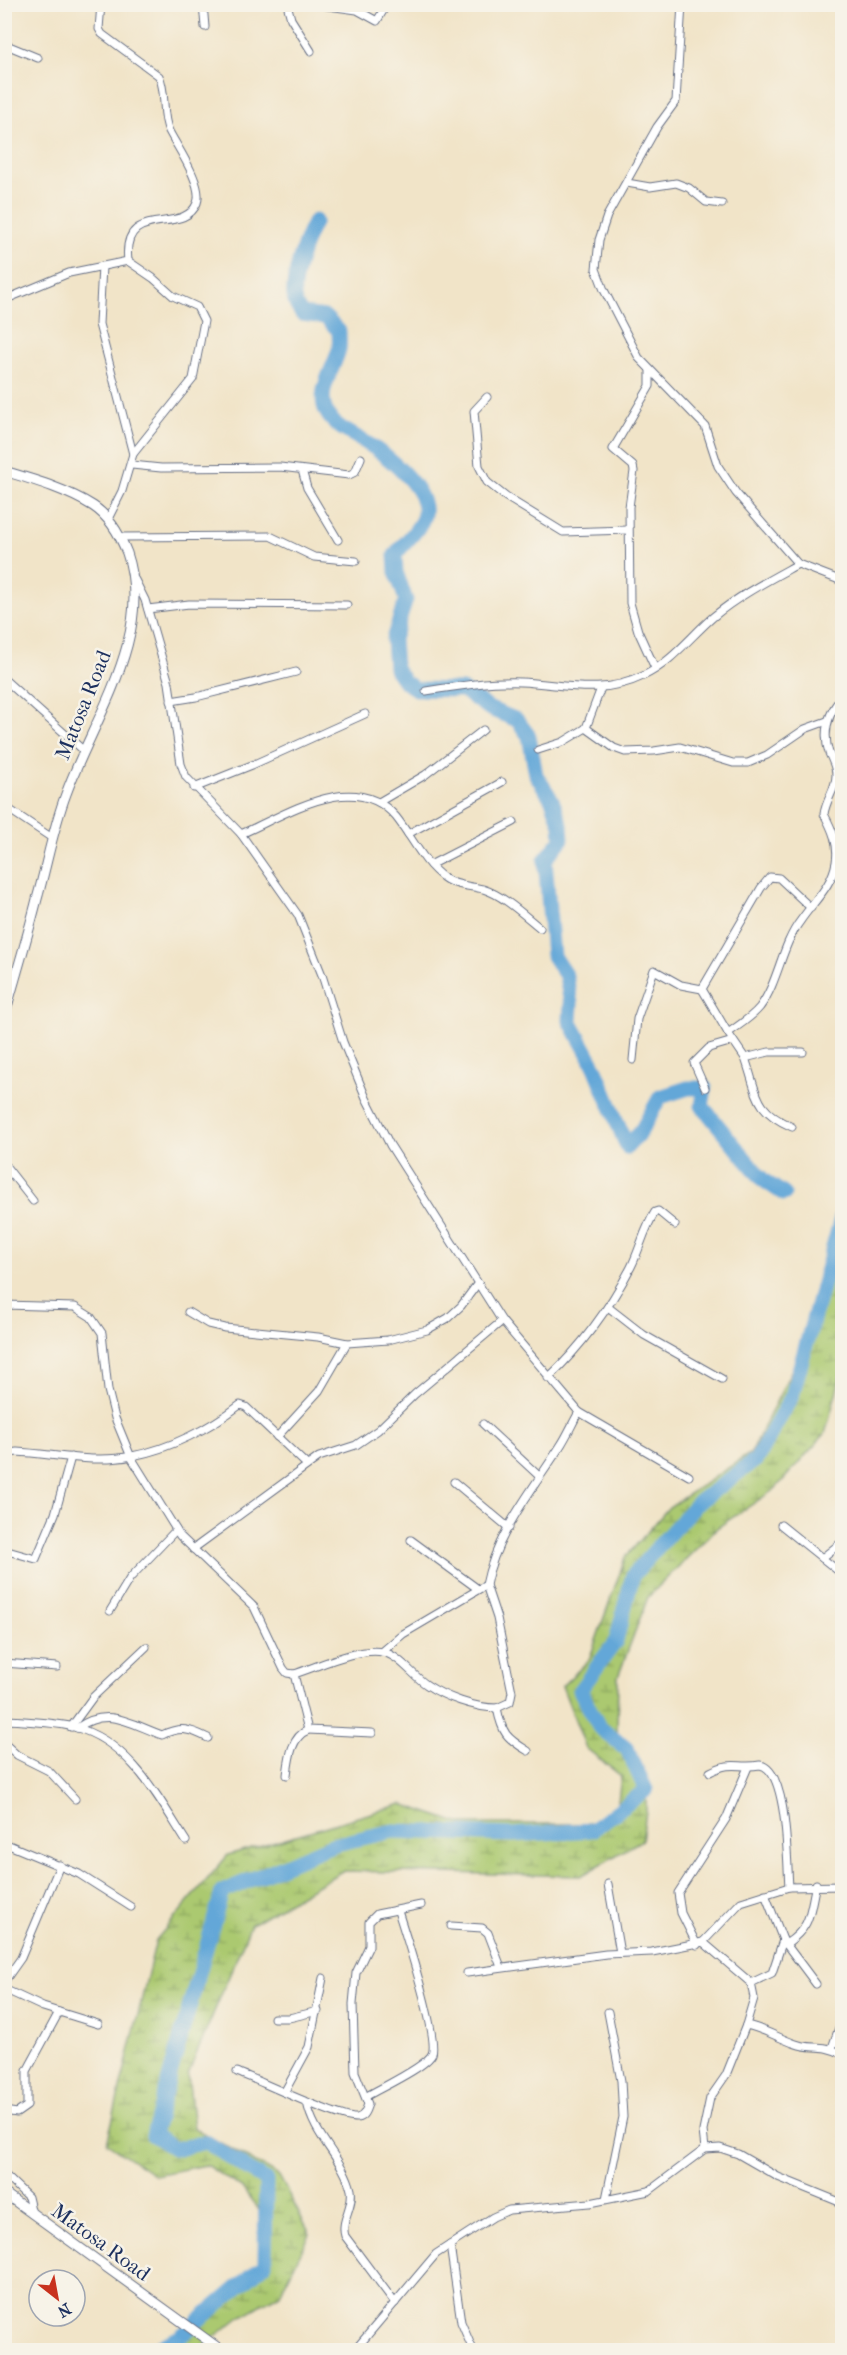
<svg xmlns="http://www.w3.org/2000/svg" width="847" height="2355" viewBox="0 0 847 2355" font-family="'IM FELL French Canon',serif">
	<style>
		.wetland { fill: url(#wetland-marsh); stroke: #637c67; stroke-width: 1.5 }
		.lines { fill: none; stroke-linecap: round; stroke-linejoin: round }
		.river { stroke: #63a7d8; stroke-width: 15 }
		.street-casing { stroke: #666e83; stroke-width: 9 }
		.secondary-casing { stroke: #666e83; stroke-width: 11 }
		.street { stroke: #fff; stroke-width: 7 }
		.secondary { stroke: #fff; stroke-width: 9 }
		.labels { text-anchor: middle; stroke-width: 5; stroke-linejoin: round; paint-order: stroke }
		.street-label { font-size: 21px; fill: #1b2f5e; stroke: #f7f3e8 }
	</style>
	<defs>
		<pattern id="wetland-marsh" width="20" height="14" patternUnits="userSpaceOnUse" patternTransform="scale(1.5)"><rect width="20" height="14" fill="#abc970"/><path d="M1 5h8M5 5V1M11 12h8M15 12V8" fill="none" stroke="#8aa45f"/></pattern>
	</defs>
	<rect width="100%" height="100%" fill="#f7f3e8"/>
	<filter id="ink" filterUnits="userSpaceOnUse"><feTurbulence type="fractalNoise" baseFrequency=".0167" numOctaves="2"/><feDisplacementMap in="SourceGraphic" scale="12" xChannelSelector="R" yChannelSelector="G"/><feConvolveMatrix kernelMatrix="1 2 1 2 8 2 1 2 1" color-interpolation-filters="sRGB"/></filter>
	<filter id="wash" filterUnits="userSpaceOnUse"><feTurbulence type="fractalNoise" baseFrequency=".008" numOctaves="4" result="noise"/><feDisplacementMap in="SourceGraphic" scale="24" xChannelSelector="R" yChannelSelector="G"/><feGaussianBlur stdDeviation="1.35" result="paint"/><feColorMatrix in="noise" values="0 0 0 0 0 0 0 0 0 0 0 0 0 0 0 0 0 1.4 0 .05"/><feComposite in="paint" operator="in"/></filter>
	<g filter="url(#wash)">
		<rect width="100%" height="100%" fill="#f1e4c8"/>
		<path class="wetland" d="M842 1158V1372L825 1434 775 1489 717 1528 648 1597 618 1677 617 1734 646 1781V1811L642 1840 581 1876 342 1871 251 1924 188 2074 194 2128 279 2176 310 2234 280 2294 240 2317 198 2350H149L226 2301 259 2274 261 2213 243 2189 206 2165 155 2175 107 2143 156 1940 228 1855 402 1804 461 1824H584L616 1818 621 1776 586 1748 562 1686 589 1660 625 1558 669 1507 751 1453 809 1335 839 1233Z"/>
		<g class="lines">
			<g class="river">
				<path d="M315 221C306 237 289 284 295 302 296 306 300 311 302 314L325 317 339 331C339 337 340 344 339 349 334 370 314 393 328 415 336 428 353 434 365 442 385 454 428 488 424 514 422 528 404 543 395 555L396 572 406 600 393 639 395 668 405 682 416 689 462 690 490 709 517 720 529 736 536 775 552 800 561 825 562 839 545 860 553 956 566 976 571 1004 570 1021 595 1067 627 1147 641 1131 660 1097 688 1088H705L702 1106 763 1180 784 1194"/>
				<path d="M155 2350 180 2337 265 2264 266 2181 206 2142 175 2149 153 2135 222 1892 332 1845 393 1831 512 1835 592 1830 646 1790 627 1749 599 1727 580 1690 616 1641 633 1575 697 1503 756 1460 792 1396 842 1215"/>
			</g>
		</g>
	</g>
	<g filter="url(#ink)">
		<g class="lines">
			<g class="street-casing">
				<g id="street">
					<path d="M101 4 99 29 102 34 159 76C167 93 161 114 169 131 177 147 204 185 197 203 184 237 121 201 128 261"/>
					<path d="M203 4 205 27"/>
					<path d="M287 4 291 19 311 51"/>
					<path d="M314 4 357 10 377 21 387 4"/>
					<path d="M682 4 676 101 657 127 607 216 599 240 596 269 604 290 639 358 705 426 718 466 736 493 798 564 842 581"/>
					<path d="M4 44 38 58"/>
					<path d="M627 183 650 187 676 183 689 188 706 202 722 204"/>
					<path d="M102 266 99 324 133 454 122 491 108 519"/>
					<path d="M4 300 69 273 128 261 153 278 173 296 197 307 204 321 193 379 133 454"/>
					<path d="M4 343V351"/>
					<path d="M650 370V386L613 449 633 466 634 471 629 507 630 603 638 631 655 668"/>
					<path d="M487 397 474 411 479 466 487 482 506 497 563 532 628 530"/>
					<path d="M132 465 161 468 280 467 349 475 355 472 361 458"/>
					<path d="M302 470 307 488 338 540"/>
					<path d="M121 537 270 536 314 557 356 561"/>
					<path d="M135 580 145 600 169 683 181 764 186 777 241 834 298 915 322 975 343 1042 366 1098 390 1145 502 1321 579 1412C573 1422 568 1434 561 1445 534 1488 496 1533 486 1585L497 1618 512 1692 510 1702 497 1708C502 1733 506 1738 528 1751"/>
					<path d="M148 609 189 604 347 605"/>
					<path d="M4 679 83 750"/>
					<path d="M426 691C457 686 490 681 521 682 564 684 602 696 643 676 671 663 690 637 713 617 738 596 769 580 798 564"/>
					<path d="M171 701 196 697 296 672"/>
					<path d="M586 728 614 748 625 752 654 751 680 747 733 763H748L767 755 805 729 827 721"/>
					<path d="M538 750 563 742 586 728 601 688"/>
					<path d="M194 788 252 765 365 714"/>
					<path d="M379 802 425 775 483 730"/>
					<path d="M4 806 52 838"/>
					<path d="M241 834C287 814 355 768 396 817 412 837 423 863 444 878 455 886 471 886 483 889 503 895 524 915 540 928"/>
					<path d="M408 834 502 782"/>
					<path d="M430 865 514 822"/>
					<path d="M702 989 761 888 770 877 779 878 811 908"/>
					<path d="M702 989 728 1033"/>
					<path d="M803 1052H769L745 1058 728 1033C739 1025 751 1018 760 1007 779 981 781 946 801 920 814 901 832 886 836 862 839 844 832 829 824 814 826 799 836 790 836 775 836 766 832 760 829 753 822 731 828 713 842 697"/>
					<path d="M745 1058C758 1095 754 1110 792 1127"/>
					<path d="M633 1060 637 1019 654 970 681 985 702 989"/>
					<path d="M705 1088 694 1063 709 1048 733 1041"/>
					<path d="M4 1164 33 1201"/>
					<path d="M4 1305 75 1307 91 1317 102 1333 108 1390 115 1418 131 1457 180 1536 254 1607 283 1668 287 1673 294 1674"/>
					<path d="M608 1307 644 1335 722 1379"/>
					<path d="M188 1312 208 1324 225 1328 318 1337 347 1343 388 1340 427 1330 448 1318 461 1306 478 1283"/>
					<path d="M548 1378C582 1346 609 1309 631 1267 640 1249 644 1229 655 1212L658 1211 675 1225"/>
					<path d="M579 1412 689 1476"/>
					<path d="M483 1424 539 1476"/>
					<path d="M277 1437 319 1391 347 1343"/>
					<path d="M4 1454 17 1452C54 1454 95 1464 132 1456 170 1449 210 1428 240 1405L246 1407 307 1465"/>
					<path d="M454 1482 509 1528"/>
					<path d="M781 1525 842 1574"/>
					<path d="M411 1540 478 1589"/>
					<path d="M193 1549 319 1457 356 1445 378 1430 415 1394 502 1321"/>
					<path d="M4 1550 36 1559 55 1514 71 1457"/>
					<path d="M822 1558 842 1542"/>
					<path d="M110 1611 130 1578 176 1530"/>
					<path d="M382 1652 403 1634 486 1585"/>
					<path d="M4 1663 57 1667"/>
					<path d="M4 1720C27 1721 52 1722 74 1727 129 1741 158 1797 186 1841"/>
					<path d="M71 1727 93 1697 146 1647"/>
					<path d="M77 1728C108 1706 131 1724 162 1735 181 1726 190 1729 208 1738"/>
					<path d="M308 1730 372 1733"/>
					<path d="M4 1743 17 1755 49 1771 75 1799"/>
					<path d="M710 1772C733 1760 738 1769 760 1765 788 1769 787 1863 789 1887"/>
					<path d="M287 1775C289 1759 291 1737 308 1730L294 1674C317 1667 358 1647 383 1652 400 1656 413 1676 427 1685 445 1697 475 1708 497 1708"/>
					<path d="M4 1843 79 1874 131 1907"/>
					<path d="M608 1884 620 1953"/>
					<path d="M765 1894 783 1940 816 1984"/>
					<path d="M451 1926 482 1928 488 1933 501 1967"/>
					<path d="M703 1942 741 1902 789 1887 842 1886"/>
					<path d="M786 1944C812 1926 809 1914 816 1884"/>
					<path d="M697 1945 681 1913 678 1893 726 1819 748 1767"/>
					<path d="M467 1973 606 1954 652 1952 703 1942 751 1983 754 1998 746 2025C765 2029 778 2038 796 2044 812 2050 822 2043 842 2054"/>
					<path d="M4 1982 21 1958 60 1865"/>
					<path d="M751 1983 772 1973 783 1940"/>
					<path d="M4 1989 43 2007 98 2024"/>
					<path d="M274 2018H289L318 2011"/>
					<path d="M832 2048 842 2019"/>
					<path d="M237 2072C258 2080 341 2120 357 2118 364 2117 366 2110 368 2104L355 2072 353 2004 356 1973 369 1946V1922L377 1914 421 1905"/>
					<path d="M285 2091 309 2047 323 1978"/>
					<path d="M367 2096C380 2088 426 2067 432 2054 439 2038 405 1933 398 1911"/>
					<path d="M307 2102C313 2136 344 2159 351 2190 354 2207 340 2220 345 2236L395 2303"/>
					<path d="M4 2111 17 2113 27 2106V2071L59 2012"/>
					<path d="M705 2149 703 2131 710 2098 726 2075 746 2025"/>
					<path d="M4 2174 28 2197 32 2214"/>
					<path d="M606 2199 623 2117 621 2081 608 2012"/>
					<path d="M450 2245 461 2322 473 2350"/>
					<path d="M355 2350 436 2254 493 2217 509 2210 590 2203 649 2191 705 2149 720 2148 738 2154 778 2177 842 2203"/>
				</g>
			</g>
			<g class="secondary-casing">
				<g id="secondary">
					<path d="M4 471C34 480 66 489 93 506 110 517 120 535 127 553 155 635 93 719 66 794 53 828 47 864 37 899 27 939 15 978 4 1017"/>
					<path d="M4 2193 221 2350"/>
				</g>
			</g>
			<use href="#street" class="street"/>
			<use href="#secondary" class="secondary"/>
		</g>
	</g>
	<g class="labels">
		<g class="street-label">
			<text transform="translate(83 705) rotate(-68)" y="7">Matosa Road</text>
			<text transform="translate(101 2242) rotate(36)" y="7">Matosa Road</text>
		</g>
	</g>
	<rect width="847" height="2355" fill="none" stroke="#f7f3e8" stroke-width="24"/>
	<g transform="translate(57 2298) rotate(149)"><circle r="28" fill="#f7f3e8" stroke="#9fa5b1" stroke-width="1.5"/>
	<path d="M0-4.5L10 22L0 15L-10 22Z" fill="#c8321e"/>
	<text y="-9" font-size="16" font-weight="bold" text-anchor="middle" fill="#1b2f5e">N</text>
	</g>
</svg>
